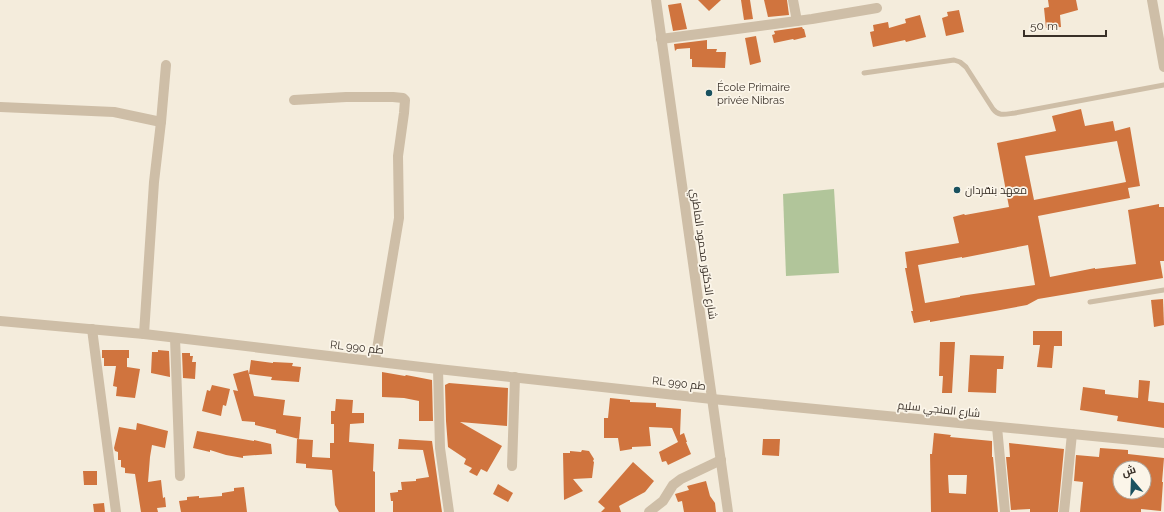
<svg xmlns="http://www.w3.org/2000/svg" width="1164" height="512" viewBox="0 0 1164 512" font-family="Raleway,Cairo,sans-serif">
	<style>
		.green { fill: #b1c59a }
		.building { fill: #d0743e; fill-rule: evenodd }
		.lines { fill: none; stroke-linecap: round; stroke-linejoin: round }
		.service { stroke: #cebea7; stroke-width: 5 }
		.minor { stroke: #cebea7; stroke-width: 10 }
		.tertiary { stroke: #cebea7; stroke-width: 10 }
		.poi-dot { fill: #19515f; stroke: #fbf5e9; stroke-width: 1.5 }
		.labels { text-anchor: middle; stroke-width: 3.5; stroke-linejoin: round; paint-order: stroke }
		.poi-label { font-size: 11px; fill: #393028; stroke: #fbf5e9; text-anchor: start }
		.street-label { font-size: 11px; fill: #393028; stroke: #fbf5e9 }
	</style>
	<rect width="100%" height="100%" fill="#f4ecdc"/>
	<path class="green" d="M834 189 839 273 786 276 783 194Z"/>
	<g class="building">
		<path d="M698 0H721L709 11Z"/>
		<path d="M741 0H750L753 19 744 20Z"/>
		<path d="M764 0H787L789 15 768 17Z"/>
		<path d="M1048 0H1076L1078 10 1060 15 1061 27 1046 28 1044 8 1049 7Z"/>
		<path d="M681 3 687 29 673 31 668 5Z"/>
		<path d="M959 10 964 32 946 36 942 18 948 16 947 12Z"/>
		<path d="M920 15 926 37 906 42 905 40 873 47 870 32 874 31 873 25 888 22 889 28 906 23 905 19Z"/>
		<path d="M802 27 803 29H804L806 37 794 40 793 39 774 43 772 35 775 34 774 31Z"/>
		<path d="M756 36 761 62 750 65 745 38Z"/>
		<path d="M707 40V49H717L716 52H726L725 68 692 67V59H690V48L677 49 675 51 674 44Z"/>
		<path d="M1081 109 1085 126 1113 121 1115 131 1130 127 1140 186 1128 188 1130 198 1038 216 1050 277 1095 268V269L1136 264 1128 210 1159 204V207H1164V261H1160L1163 278 1038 299 1027 305 995 311 930 322V320L914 323 911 311H913L905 268H907L905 252 959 243 953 217 964 214 965 215 1009 207 997 143 1056 131 1052 116ZM1117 141 1126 182 1034 200 1025 156ZM1028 245 1035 285 960 296V297L925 303 918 265 962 257V258Z"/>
		<path d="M1163 299 1164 325 1154 327 1151 300Z"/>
		<path d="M1033 331H1062V346H1054L1052 368 1037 367 1040 345H1033Z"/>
		<path d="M940 342H955L952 393H942L943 376H939Z"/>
		<path d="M102 350H129V358H127V367L140 369 135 398 116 396 117 387 113 386 116 366H104V358H102Z"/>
		<path d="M158 350 169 351 170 377 151 373 152 352H158Z"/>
		<path d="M182 353H190V356H193L192 362H196L195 379 183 378Z"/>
		<path d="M970 355 1004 356 1003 369H997L996 393 968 392Z"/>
		<path d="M251 360 273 363V362L293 363 292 366 301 367 299 382 271 380 272 377 249 374Z"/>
		<path d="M248 370 254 396 285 400 283 415 301 417 299 439 276 433V430L255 425V422L242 421 233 390 238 391 233 374Z"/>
		<path d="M382 372 405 376 406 375 432 380 433 421H419V401L404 398 382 397Z"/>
		<path d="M1139 380 1150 381 1148 401 1164 403V428L1117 421 1118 416 1080 410 1083 387 1105 390V394L1138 398Z"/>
		<path d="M449 383 508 388 507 426 460 422 502 446 487 472 481 469 477 476 469 472 472 468 464 464 466 459 448 447 446 421 445 385Z"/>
		<path d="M212 385 230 389 226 406 223 405 221 416 202 411 207 390 210 391Z"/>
		<path d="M610 398 630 400V402L656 403V407L681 409 680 435 684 433 687 442H686L691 454 668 465 666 461 662 462 659 452 678 442 672 428 649 427 651 446 632 447V449L620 451 618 438H604V418H608Z"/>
		<path d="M336 399 353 400 352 413H364V423L350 424 349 442 374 444 373 471 375 472V512H339L335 505 332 470 306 468V464L296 463 297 439 313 440 312 457 330 458V443H334V424H331V411H335Z"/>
		<path d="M137 423 168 431 165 448 152 445 150 457 148 482 161 480 163 498 165 497 166 507 157 508 158 512H141L135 474 125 473V468L121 467V460H118V452L115 451 114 448 119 427 136 430Z"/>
		<path d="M197 431 254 441V440L271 444 272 454 243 456V458L226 455 210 450V452L193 448Z"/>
		<path d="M934 433 951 435 950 437 992 441V457H993L998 512H931L930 454H932ZM948 475H967L966 494 949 493Z"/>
		<path d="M399 439 432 441 442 512H393V501H391L390 493 398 492V490H402L401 482 416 481V479L429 477 423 450 398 449Z"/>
		<path d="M763 439H780L779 456 762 455Z"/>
		<path d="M1009 443 1064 449 1058 512H1030V509L1011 510 1006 457H1010Z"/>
		<path d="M1100 448 1128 450V454L1164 458 1162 482H1163L1161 511 1141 509V512H1080L1083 482 1074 481 1076 455 1099 457ZM1120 468H1144V492H1120Z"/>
		<path d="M582 450 589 451 594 459 593 461 594 462 592 478 573 479 583 491 564 500 563 453H570V451L581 452Z"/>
		<path d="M633 462 654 481 645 492 619 506 621 512H601L605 508 598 502Z"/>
		<path d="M83 471H97V485H84Z"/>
		<path d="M706 481 710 496 715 503 716 512H684L682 501 678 502 675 494 689 490 687 486Z"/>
		<path d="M498 484 513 493 508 502 493 494Z"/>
		<path d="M244 487 247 512H181L179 501 187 500V497L199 496V498L222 496V493L234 491V488Z"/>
		<path d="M104 503 105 512H94L93 504Z"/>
	</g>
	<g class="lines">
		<g class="service">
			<path d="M864 73 954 60 960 62 966 67 993 109C999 117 1006 114 1015 113L1164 85"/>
			<path d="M1090 302 1164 290"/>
		</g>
		<g class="minor">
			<path d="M656 0 728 512"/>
			<path d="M793 0 797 21"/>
			<path d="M1152 0 1164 67"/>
			<path d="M661 39 812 19 877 8"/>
			<path d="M294 100 346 97H393L403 98 405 100 404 113 398 156 399 218 375 361"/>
			<path d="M0 107 114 112 161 122"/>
			<path d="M92 329 116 512"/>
			<path d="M144 334 154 182 161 122 166 65"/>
			<path d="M175 338 180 476"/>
			<path d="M438 369 440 448 449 512"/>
			<path d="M997 427 1005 512"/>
			<path d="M512 466 515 377"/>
			<path d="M649 512 663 501 673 485 681 479 721 460"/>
			<path d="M1064 512 1072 434"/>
		</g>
		<path class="tertiary" d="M0 321 144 334 438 369 712 399 1164 443"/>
	</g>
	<g class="poi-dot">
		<circle cx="709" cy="93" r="4"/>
		<circle cx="957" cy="190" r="4"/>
	</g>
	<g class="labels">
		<g class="poi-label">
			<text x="717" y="91">École Primaire<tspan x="717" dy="13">privée Nibras</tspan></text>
			<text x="965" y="194">معهد بنقردان</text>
		</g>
		<g class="street-label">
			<text transform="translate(704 254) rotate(82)" y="4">شارع الدكتور محمود الماطري</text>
			<text transform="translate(357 347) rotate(6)" y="4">RL طم 990</text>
			<text transform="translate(679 383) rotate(6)" y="4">RL طم 990</text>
			<text transform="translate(939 409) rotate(6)" y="4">شارع المنجي سليم</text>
		</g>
	</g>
	<g transform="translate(1132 480) rotate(341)"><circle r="19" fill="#fbf5e9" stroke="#ada69c"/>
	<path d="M0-3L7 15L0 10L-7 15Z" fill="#19515f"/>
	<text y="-6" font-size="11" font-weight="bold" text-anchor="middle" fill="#393028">ش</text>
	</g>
	<path d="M1024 30v6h82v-6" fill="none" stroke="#393028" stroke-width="2"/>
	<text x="1030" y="30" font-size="12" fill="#393028" stroke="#fbf5e9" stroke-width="3" paint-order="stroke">50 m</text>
</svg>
